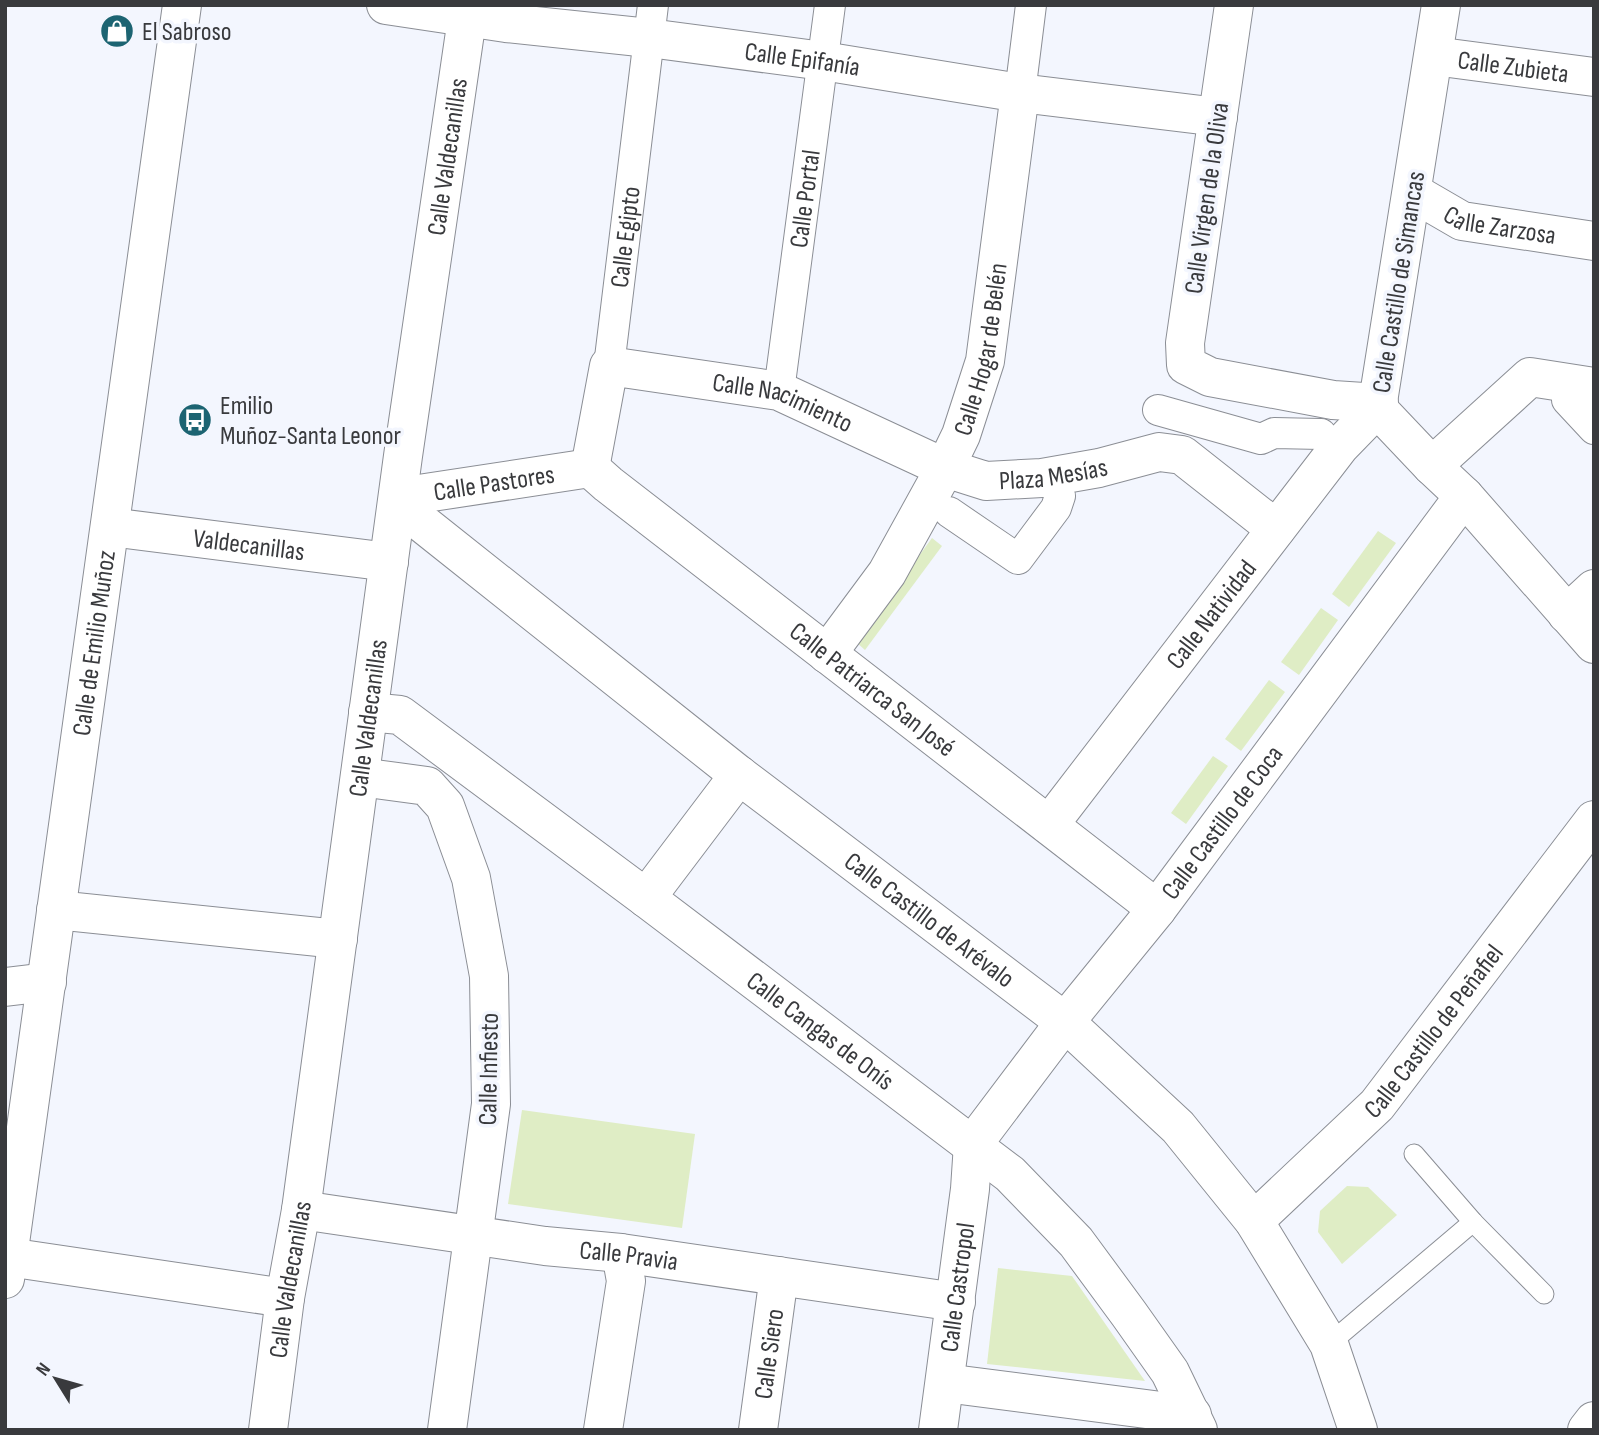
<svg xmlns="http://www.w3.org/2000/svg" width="1599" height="1435" viewBox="0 0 1599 1435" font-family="'Sofia Sans Condensed',sans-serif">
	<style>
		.green { fill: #dfedc5 }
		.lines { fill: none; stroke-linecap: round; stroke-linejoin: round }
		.service-casing { stroke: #8b8e95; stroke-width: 21 }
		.pedestrian-casing { stroke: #8b8e95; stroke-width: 32 }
		.minor-casing { stroke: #8b8e95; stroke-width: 40 }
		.service { stroke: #fff; stroke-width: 19 }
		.pedestrian { stroke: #fff; stroke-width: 30 }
		.minor { stroke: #fff; stroke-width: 38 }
		.labels { text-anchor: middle; stroke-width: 7; stroke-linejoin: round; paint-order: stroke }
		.poi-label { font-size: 26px; fill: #393a3d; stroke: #f3f6fe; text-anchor: start }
		.street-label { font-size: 26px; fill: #393a3d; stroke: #f3f6fe }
	</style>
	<rect width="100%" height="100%" fill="#f3f6fe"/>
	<g class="green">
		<path d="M1378 531 1396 543 1349 607 1332 594Z"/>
		<path d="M932 538 942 546 865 650 856 642Z"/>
		<path d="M1321 608 1338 620 1299 675 1281 662Z"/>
		<path d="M1269 680 1285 692 1241 751 1225 739Z"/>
		<path d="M1213 756 1228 766 1186 824 1171 813Z"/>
		<path d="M522 1110 695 1134 682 1228 508 1204Z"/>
		<path d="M1347 1186 1368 1187 1397 1215 1342 1264 1318 1232 1320 1211Z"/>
		<path d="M998 1268 1072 1276 1145 1381 987 1364Z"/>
	</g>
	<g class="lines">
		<g class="service-casing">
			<g id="service">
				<path d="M1414 1154 1473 1222 1544 1294"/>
				<path d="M1329 1344 1473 1222"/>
			</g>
		</g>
		<g class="pedestrian-casing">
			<g id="pedestrian">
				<path d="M1020 93 1031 5"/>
				<path id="s1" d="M609 366 653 5"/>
				<path id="s2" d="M779 391 830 5"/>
				<path d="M1567 400 1594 429"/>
				<path d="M1158 410 1261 439 1274 433 1321 434"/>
				<path d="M949 512 1018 559 1056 508 1060 496"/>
			</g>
		</g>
		<g class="minor-casing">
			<g id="minor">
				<path id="s3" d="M386 5 506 23 649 38 823 61 1020 93 1218 117"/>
				<path d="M1234 5 1185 343 1186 365 1210 377 1333 400 1379 403"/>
				<path d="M1441 5 1377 408 1432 466 1464 496 1594 644"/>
				<path id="s4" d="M1434 56 1594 77"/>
				<path id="s5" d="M1412 192 1462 221 1594 241"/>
				<path d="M1432 466 1530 377 1594 387"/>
				<path id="s6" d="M590 468 609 366 779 391 945 468 986 481 1042 478 1099 468 1159 452 1182 455 1276 529"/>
				<path id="s7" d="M590 468 608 484 1157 909"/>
				<path id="s8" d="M399 497 422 523 739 775 1065 1022 1178 1127 1254 1221 1329 1344 1358 1430"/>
				<path id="s9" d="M399 497 590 468"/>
				<path id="s10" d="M110 527 389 562"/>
				<path d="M1567 614 1594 589"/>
				<path id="s11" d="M827 654 887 573 945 468 961 435 985 361 1020 93"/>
				<path id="s12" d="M368 712 400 715 646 898 1010 1174 1076 1242 1129 1314 1170 1372 1198 1430"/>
				<path d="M360 777 427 786 445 806 471 878 489 976 491 1104 447 1430"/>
				<path id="s13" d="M1049 825 1340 446 1377 408"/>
				<path d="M646 898 739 775"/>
				<path d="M56 910 338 939"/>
				<path d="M5 987 47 982"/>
				<path id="s14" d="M301 1210 545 1246 621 1253 956 1302"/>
				<path id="s15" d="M1254 1221 1377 1105 1594 820"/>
				<path d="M8 1257 285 1298"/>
				<path id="s16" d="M5 1279 182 5"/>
				<path d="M945 1383 1192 1415"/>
				<path id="s17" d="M268 1430 285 1298 301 1210 403 456 469 5"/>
				<path d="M603 1430 626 1281 621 1253"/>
				<path id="s18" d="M758 1430 779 1276"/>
				<path id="s19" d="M938 1430 970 1189 973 1144 1065 1022 1157 909 1464 496"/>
				<path d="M1587 1430 1594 1421"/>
			</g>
		</g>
		<use href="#service" class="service"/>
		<use href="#pedestrian" class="pedestrian"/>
		<use href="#minor" class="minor"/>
	</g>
	<defs>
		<g id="shop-disc" transform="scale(1.75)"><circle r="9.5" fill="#1c6472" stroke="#f3f6fe"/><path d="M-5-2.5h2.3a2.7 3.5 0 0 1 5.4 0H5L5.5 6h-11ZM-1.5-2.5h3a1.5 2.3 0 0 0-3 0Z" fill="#fff"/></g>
		<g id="bus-disc" transform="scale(1.75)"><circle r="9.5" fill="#1c6472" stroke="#f3f6fe"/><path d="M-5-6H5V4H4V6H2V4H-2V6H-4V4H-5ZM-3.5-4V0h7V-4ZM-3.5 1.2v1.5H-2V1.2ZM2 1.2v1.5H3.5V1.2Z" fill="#fff"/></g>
	</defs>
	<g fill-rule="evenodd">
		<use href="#shop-disc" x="117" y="31"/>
		<use href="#bus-disc" x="195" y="420"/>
	</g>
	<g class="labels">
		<g class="poi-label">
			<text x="142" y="40">El Sabroso</text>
			<text x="220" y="414">Emilio<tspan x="220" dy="30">Muñoz-Santa Leonor</tspan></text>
		</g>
		<g class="street-label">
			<text dy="9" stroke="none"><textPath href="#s3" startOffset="420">Calle Epifanía</textPath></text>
			<text dy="9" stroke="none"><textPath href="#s4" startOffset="80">Calle Zubieta</textPath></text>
			<text dy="9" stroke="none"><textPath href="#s17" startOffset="1286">Calle Valdecanillas</textPath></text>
			<text dy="9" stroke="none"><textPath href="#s2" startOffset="194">Calle Portal</textPath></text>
			<text transform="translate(1206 198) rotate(-82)" y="9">Calle Virgen de la Oliva</text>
			<text dy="9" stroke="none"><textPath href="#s5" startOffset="96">Calle Zarzosa</textPath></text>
			<text dy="9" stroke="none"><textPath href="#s1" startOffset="130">Calle Egipto</textPath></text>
			<text transform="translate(1398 282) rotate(-81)" y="9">Calle Castillo de Simancas</text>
			<text dy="9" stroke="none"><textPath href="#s11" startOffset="346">Calle Hogar de Belén</textPath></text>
			<text dy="9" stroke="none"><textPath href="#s6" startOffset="282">Calle Nacimiento</textPath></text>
			<text dy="9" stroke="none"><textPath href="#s6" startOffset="569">Plaza Mesías</textPath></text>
			<text dy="9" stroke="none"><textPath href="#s9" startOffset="96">Calle Pastores</textPath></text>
			<text dy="9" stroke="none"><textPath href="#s10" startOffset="140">Valdecanillas</textPath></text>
			<text dy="9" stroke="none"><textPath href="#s13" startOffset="266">Calle Natividad</textPath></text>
			<text dy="9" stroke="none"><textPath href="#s16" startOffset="642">Calle de Emilio Muñoz</textPath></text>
			<text dy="9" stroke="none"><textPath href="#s7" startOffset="359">Calle Patriarca San José</textPath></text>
			<text dy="9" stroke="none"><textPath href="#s17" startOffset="719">Calle Valdecanillas</textPath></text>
			<text dy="9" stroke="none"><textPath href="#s19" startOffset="695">Calle Castillo de Coca</textPath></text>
			<text dy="9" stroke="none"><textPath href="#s8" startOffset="679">Calle Castillo de Arévalo</textPath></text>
			<text dy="9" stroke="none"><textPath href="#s15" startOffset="262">Calle Castillo de Peñafiel</textPath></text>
			<text dy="9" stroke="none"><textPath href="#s12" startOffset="558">Calle Cangas de Onís</textPath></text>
			<text transform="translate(488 1069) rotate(-89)" y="9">Calle Infiesto</text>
			<text dy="9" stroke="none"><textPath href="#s14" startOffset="331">Calle Pravia</textPath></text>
			<text dy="9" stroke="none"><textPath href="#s17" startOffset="152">Calle Valdecanillas</textPath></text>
			<text dy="9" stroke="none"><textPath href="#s19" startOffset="144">Calle Castropol</textPath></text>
			<text dy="9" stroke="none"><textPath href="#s18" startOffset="77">Calle Siero</textPath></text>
		</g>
	</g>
	<rect width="1599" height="1435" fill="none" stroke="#393a3d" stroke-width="14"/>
	<g transform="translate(56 1379) rotate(307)" stroke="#f3f6fe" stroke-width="5" paint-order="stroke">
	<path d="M0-5L12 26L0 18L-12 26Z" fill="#393a3d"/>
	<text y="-10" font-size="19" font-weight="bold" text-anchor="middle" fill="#393a3d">N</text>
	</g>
</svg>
